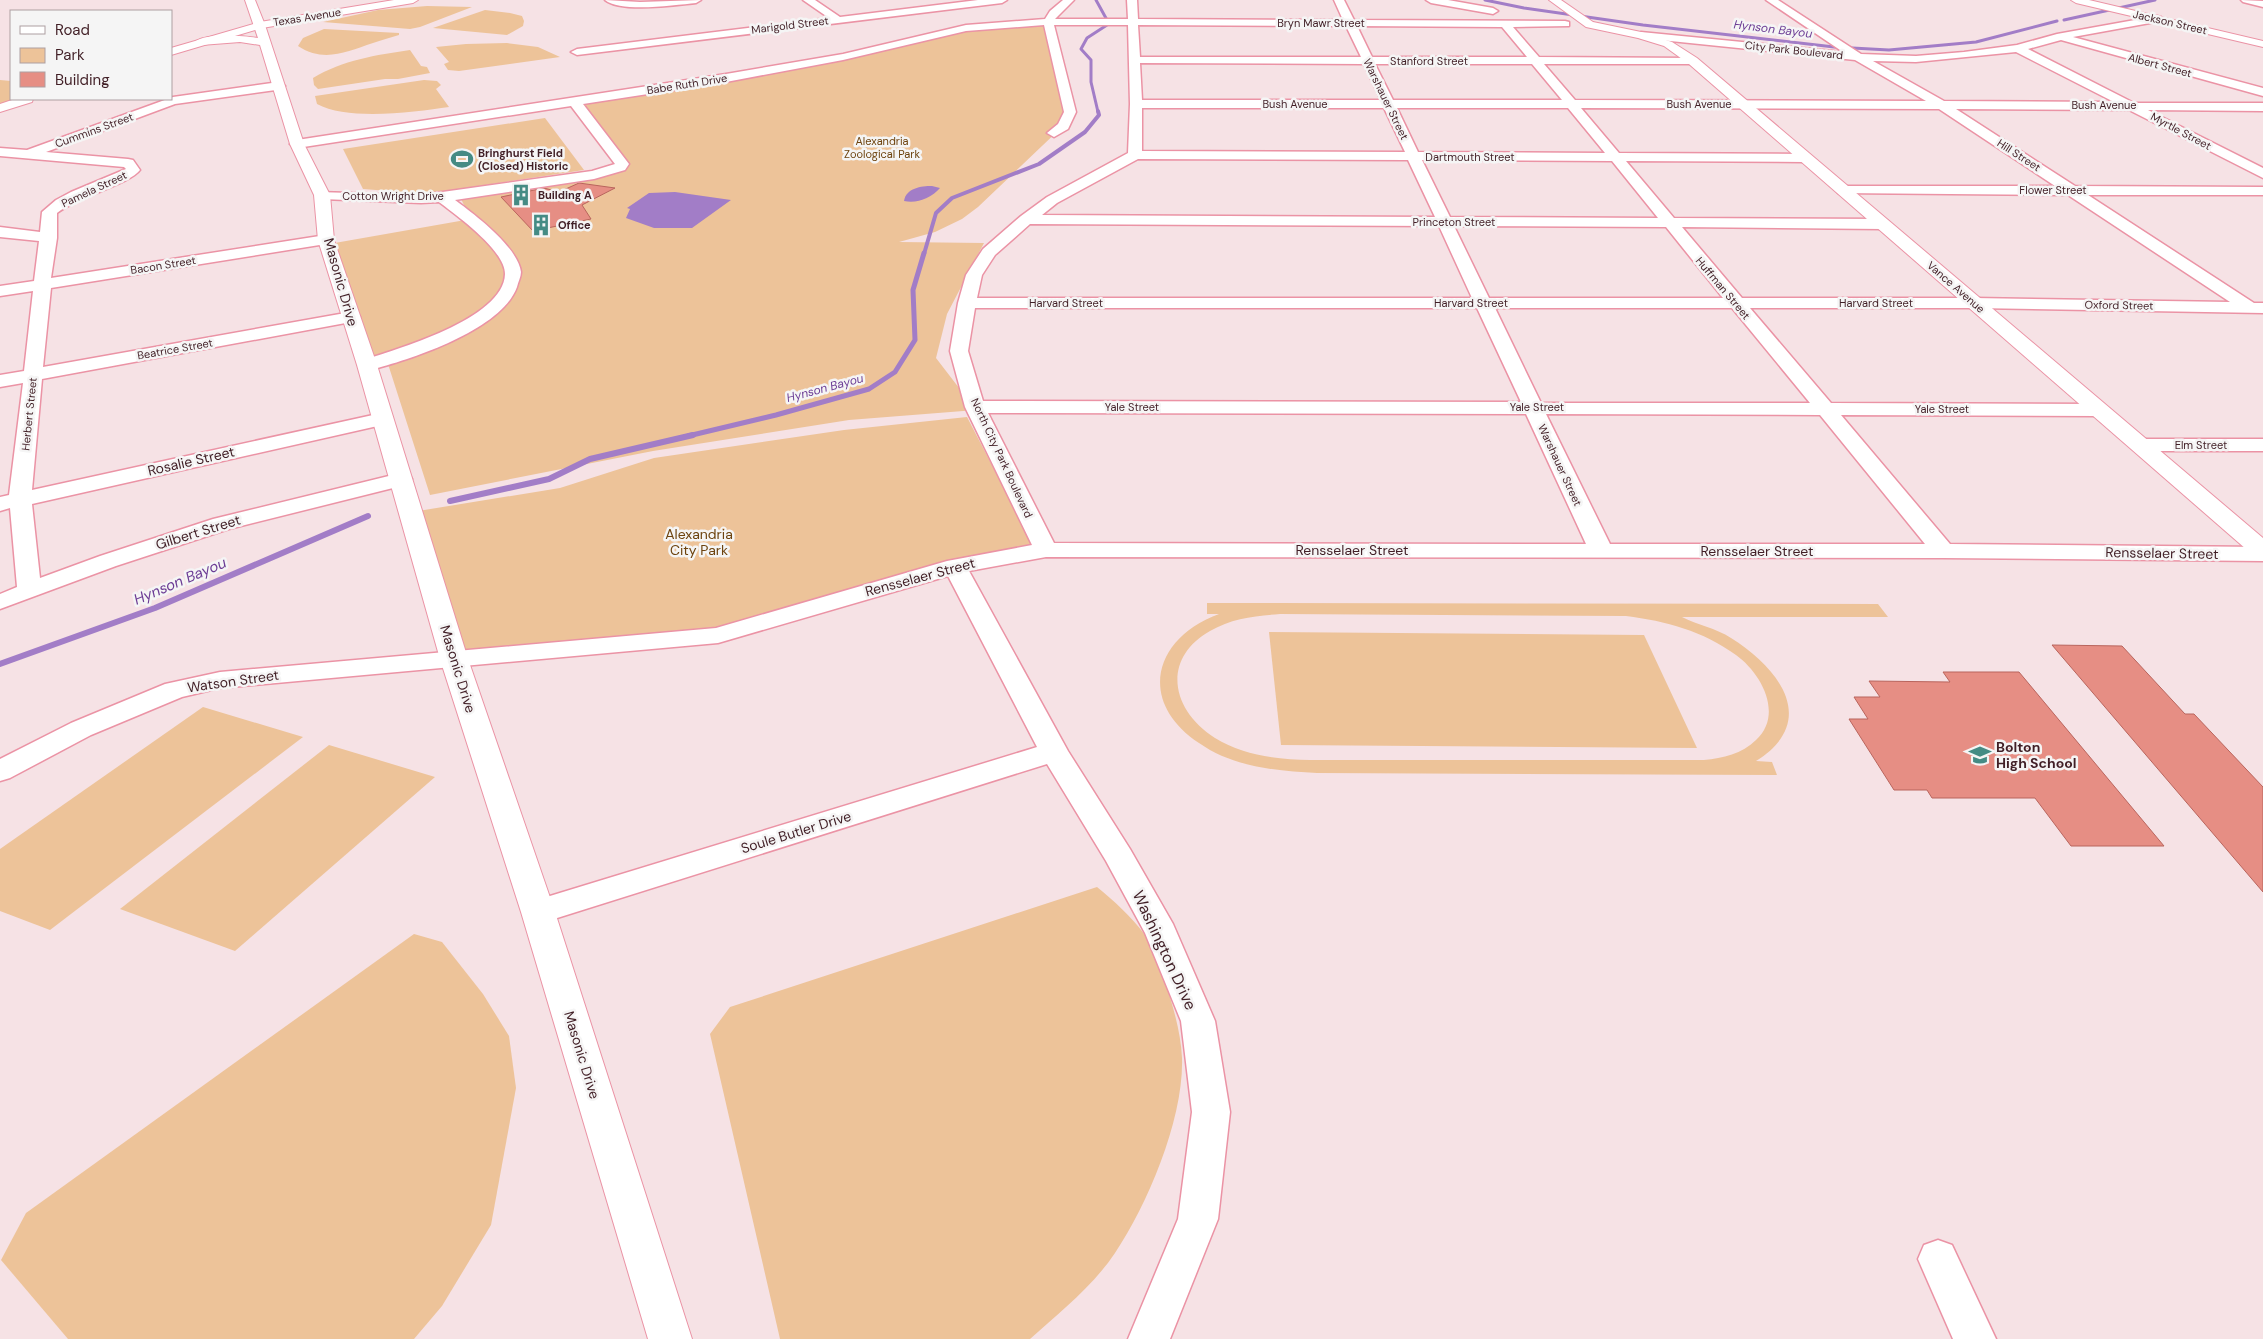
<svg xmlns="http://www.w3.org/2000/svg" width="2263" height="1339" viewBox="0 0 2263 1339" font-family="'DM Sans',sans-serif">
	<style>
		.green { fill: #edc399; fill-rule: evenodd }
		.water { fill: #a27dc7 }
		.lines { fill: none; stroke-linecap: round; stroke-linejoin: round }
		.stream-far3 { stroke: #a27dc7; stroke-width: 3 }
		.stream-far2 { stroke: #a27dc7; stroke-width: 4 }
		.stream-far1 { stroke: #a27dc7; stroke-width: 5 }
		.stream { stroke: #a27dc7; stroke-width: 6 }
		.building { fill: #e68e84; stroke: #b9655d }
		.minor-casing { stroke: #eb93a5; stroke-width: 3 }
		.tertiary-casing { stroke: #eb93a5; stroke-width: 2 }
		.secondary-casing { stroke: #eb93a5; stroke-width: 2 }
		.primary-casing { stroke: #eb93a5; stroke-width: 2 }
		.minor { fill: #fff; fill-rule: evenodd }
		.tertiary { fill: #fff; fill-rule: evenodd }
		.secondary { fill: #fff; fill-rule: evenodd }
		.primary { fill: #fff; fill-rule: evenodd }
		.labels { text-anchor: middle; stroke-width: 5; stroke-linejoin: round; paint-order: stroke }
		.far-street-label { font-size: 11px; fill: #411f26; stroke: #f5f5f5 }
		.far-park-label { font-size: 11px; fill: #6d430e; stroke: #f5f5f5 }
		.far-poi-label { font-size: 11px; font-weight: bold; fill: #411f26; stroke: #f5f5f5; text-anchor: start }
		.far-water-label { font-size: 12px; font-style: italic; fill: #6c3c95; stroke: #f5f5f5 }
		.street-label { font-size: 14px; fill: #411f26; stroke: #f5f5f5 }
		.park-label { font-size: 14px; fill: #6d430e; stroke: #f5f5f5 }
		.poi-label { font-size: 14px; font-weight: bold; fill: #411f26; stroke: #f5f5f5; text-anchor: start }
		.water-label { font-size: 15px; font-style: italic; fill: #6c3c95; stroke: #f5f5f5 }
		.near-street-label { font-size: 16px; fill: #411f26; stroke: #f5f5f5 }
	</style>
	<rect width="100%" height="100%" fill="#f6e2e5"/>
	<g class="green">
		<path d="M427 6 472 7 420 27 410 29 323 22 378 10Z"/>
		<path d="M485 10 510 13 522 16 524 21 523 26 507 35 433 28Z"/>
		<path d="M1052 23 1067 96 1063 126 978 207 962 219 935 232 899 242 984 243 947 314 936 358 976 410 849 420 653 451 430 495 388 364 376 367 329 244 471 219 460 197 620 167 576 102 842 58 950 31Z"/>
		<path d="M324 29 399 33V35C390 38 381 40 373 43 346 52 324 63 298 46L303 38Z"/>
		<path d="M507 43 538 47 560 57 459 71 448 70 444 64 449 62 436 47 466 44Z"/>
		<path d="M410 50 421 66 427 67 430 73 398 79H385L318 89 314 85 313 78C343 60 376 55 410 50Z"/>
		<path d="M0 80 11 81V99H16L0 104Z"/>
		<path d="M424 80 437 81 441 85 436 89 449 107C415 112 348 121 317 104L315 96Z"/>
		<path d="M545 118 584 170 427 194 363 189 343 149Z"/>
		<path d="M967 417 1034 546 718 630 455 657 412 512 560 488 654 458 844 430Z"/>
		<path d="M1207 603 1878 604 1888 617H1682C1697 625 1716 628 1731 638 1779 668 1820 721 1756 761L1772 762 1777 775 1317 773C1276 771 1233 767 1199 743 1137 702 1153 638 1219 614H1207ZM1280 614 1626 616C1666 621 1703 631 1736 655 1761 673 1784 714 1756 740 1742 754 1723 758 1704 760H1310C1278 760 1243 755 1215 738 1171 710 1161 659 1210 631 1232 618 1255 616 1280 614Z"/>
		<path d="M1269 632 1644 635 1697 748 1281 745Z"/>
		<path d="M203 707 303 737 50 930 0 911V849Z"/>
		<path d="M329 745 435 777 235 951 120 909Z"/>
		<path d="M1097 887C1114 901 1131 916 1145 935 1155 949 1161 971 1167 987 1174 1010 1181 1034 1182 1058 1184 1118 1148 1204 1115 1253 1093 1286 1059 1313 1030 1339H780L710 1034 730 1007Z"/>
		<path d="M414 934 442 942 483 994 509 1036 516 1088 491 1225 442 1306 414 1339H68L1 1260 26 1213Z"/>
	</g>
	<g class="water">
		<path d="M932 186 940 188C931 198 917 204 904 201 906 188 921 186 932 186Z"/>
		<path d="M675 192 731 200 692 228H654L626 218 630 209 627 208 649 193Z"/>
	</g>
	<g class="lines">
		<g class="stream-far3">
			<path d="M1096 0 1107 20V25L1087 38 1081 49 1091 60V82L1098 112"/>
			<path d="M1485 0 1524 8 1643 25 1834 47 1889 50 1976 42 2057 21"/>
			<path d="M2064 20 2155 0"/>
		</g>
		<path class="stream-far2" d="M924 254 936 213 952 198 1039 164 1085 132 1099 115 1098 111"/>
		<path class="stream-far1" d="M688 436 776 415 869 389 895 372 915 340 913 290 924 253"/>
		<g class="stream">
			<path d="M450 501 549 479 590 459 693 435"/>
			<path d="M0 664 155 608 368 516"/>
		</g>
	</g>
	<g class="building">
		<path d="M579 183 615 188 582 205 591 219 533 231 501 197 544 188 559 192Z"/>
		<path d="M2052 645 2122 646 2185 714H2194L2263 787V892Z"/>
		<path d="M1943 672H2019L2164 846H2071L2035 798H1932L1927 790H1894L1849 719H1868L1854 697H1880L1869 681 1950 682Z"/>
	</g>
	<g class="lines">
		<g class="minor-casing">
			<g id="minor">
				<path d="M605 0 640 2 701 0 696 3C675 5 621 13 605 0Z"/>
				<path d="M803 0H815L840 17 978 0H1007L1002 3 577 55 571 52 577 49 829 18Z"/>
				<path d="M1063 0H1074L1055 19H1128L1127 0H1137L1138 19 1343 20 1334 0H1344L1354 20 1565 21 1569 22V26L1513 27 1539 57 1693 58 1699 61 1693 64H1544L1575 100 1926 101 1855 60 1641 38 1636 35 1641 32 1843 52 1766 0H1778L1861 54 1916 56 1964 52 2017 45 2057 34 2157 16 2161 17V21L2073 37 2263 88V96L2061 40 2028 49 2134 103H2263V111L2148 110 2263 168V178L2129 110 1956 109 2075 186 2263 187V195H2088L2254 303H2263V313L1974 308H1750L1831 403 2098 404 2105 406 2108 410 2105 414 2098 416 1841 415 1950 544 2263 547V561L1943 558 1046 557 969 571 1068 751 1130 849 1173 924 1215 1021 1230 1112 1218 1219 1170 1339H1128L1178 1219 1192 1112 1181 1021 1145 933 1106 861 1047 764 538 924 527 921 522 912 527 903 1037 747 948 576 718 643 220 688 182 697 91 735 10 778 0 781V759L71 723 165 684 220 672 716 628 947 561 1032 545 965 407 950 351 958 303 966 275 983 249 1021 216 1047 197 1128 153 1130 104 1128 25H1054L1076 112 1068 129 1054 137 1047 133 1058 124 1064 112 1044 25 966 31 843 60 726 82 583 104 629 164 625 170 594 179 455 200C474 214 518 247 521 272 521 277 518 282 517 287 501 331 409 360 367 371L360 369 358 365 360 361C395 350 504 319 505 274 505 250 456 215 439 202L421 203 322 199 317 198 315 195 317 192 421 195 592 171 615 164 571 106 297 148 290 144 297 140 726 74 843 54 966 25 1045 19 1050 11ZM1138 25 1346 26 1361 57H1140ZM1357 26 1502 27 1527 57H1372ZM2016 52 2114 102 1944 101 1873 61 1916 62ZM1140 63 1364 64 1381 100H1142ZM1375 64H1532L1562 100H1393ZM1142 108H1384L1405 152 1142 151ZM1397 108H1568L1605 153 1418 152ZM1581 108 1939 109 2055 186H1843L1836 190 1838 193 2068 195 2230 302 1974 298H1742L1682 227 1883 229 1888 227 1891 224 1888 221 1883 219 1674 218 1626 161 1804 162 1811 158 1804 154 1619 153ZM1138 159 1408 160 1435 217 1042 215 1057 203ZM1422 160 1612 161 1658 218 1450 217ZM1030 224 1439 226 1472 298H977L982 275 995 255ZM1454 226 1666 227 1723 298H1489ZM975 308H1477L1521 402 983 401 968 351ZM1495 308H1732L1810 403H1541ZM988 413 1526 414 1586 544 1054 543ZM1546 414 1820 415 1925 544H1610Z"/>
				<path d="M1426 0H1448L1493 8 1498 11 1493 14 1431 3Z"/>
				<path d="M2241 0 2263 1V7L2243 2Z"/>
				<path d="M279 82 285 86 283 89 175 104 46 152 128 159 133 160 140 170C130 184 77 197 57 213V238L51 278 326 235 332 237 334 240 332 243 51 288 43 367 351 312 357 313 360 317 357 321 351 322 42 379 32 490 382 413 389 415 392 419 389 423 382 425 32 504 40 578 100 556 213 519 401 473 409 474 412 479 409 484 229 529 116 566 0 609V594L17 587 10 508 0 511V497L9 495 23 383 0 387V375L24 371 33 291 0 296V286L34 281 39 241 0 237V227L40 232 42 212 56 200 71 192 126 169 124 167 0 156V148L27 150 173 97Z"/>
				<path d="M2140 439H2263V451H2140L2133 449 2130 445 2133 441Z"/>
				<path d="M1938 1240 1952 1245 1996 1339H1953L1918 1259 1924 1245Z"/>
			</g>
		</g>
		<g class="tertiary-casing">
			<g id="tertiary">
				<path d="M394 0H418L413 3 262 28 171 55V48L260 22Z"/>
				<path d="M1549 0H1561L1593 22 1641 32 1672 42 1697 58 2263 538V558L2254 556 1689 64 1664 46 1638 38 1586 27Z"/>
				<path d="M15 99H33L32 102 0 112V104Z"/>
			</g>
		</g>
		<g class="secondary-casing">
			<path id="secondary" d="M2071 0H2089L2263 41V47L2076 3Z"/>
		</g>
		<g class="primary-casing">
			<path id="primary" d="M245 0H255L265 25 304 144 330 195 334 240 377 365 468 659 555 912 692 1339H648L521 912 440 659 357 365 318 240 314 195 290 144 260 45 240 42 201 45 195 42C204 33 245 36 258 38Z"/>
		</g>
		<use href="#minor" class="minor"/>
		<use href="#tertiary" class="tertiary"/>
		<use href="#secondary" class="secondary"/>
		<use href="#primary" class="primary"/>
	</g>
	<defs>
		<g id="stadium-bare" transform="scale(1.725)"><path d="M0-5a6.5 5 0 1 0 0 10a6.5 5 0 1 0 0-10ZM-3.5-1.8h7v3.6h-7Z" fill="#458b84" stroke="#f5f5f5" stroke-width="2.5" paint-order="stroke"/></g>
		<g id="building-bare" transform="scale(1.725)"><path d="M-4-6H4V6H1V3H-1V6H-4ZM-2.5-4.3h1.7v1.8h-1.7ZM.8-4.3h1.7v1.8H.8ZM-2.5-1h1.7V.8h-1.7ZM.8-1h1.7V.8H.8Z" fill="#458b84" stroke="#f5f5f5" stroke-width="2.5" paint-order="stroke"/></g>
		<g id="school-bare" transform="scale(1.725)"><path d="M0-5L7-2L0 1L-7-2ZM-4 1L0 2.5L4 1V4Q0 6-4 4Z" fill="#458b84" stroke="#f5f5f5" stroke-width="2.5" paint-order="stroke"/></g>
	</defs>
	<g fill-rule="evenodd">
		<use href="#stadium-bare" x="462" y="159"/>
		<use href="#building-bare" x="521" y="195"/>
		<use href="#building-bare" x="541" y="225"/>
		<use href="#school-bare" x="1980" y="755"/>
	</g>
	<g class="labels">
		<g class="far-street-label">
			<text transform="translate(307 17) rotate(-9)" y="4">Texas Avenue</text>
			<text transform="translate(2170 22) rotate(13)" y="4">Jackson Street</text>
			<text x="1321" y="27">Bryn Mawr Street</text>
			<text transform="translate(790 25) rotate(-7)" y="4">Marigold Street</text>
			<text transform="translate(1794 50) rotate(6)" y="4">City Park Boulevard</text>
			<text x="1429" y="65">Stanford Street</text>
			<text transform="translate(2160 65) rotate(15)" y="4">Albert Street</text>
			<text transform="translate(687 84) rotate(-9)" y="4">Babe Ruth Drive</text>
			<text transform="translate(1386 99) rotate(64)" y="4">Warshauer Street</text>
			<text x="1295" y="108">Bush Avenue</text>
			<text x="1699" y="108">Bush Avenue</text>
			<text x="2104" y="109">Bush Avenue</text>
			<text transform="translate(94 130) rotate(-20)" y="4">Cummins Street</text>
			<text transform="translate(2181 131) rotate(28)" y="4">Myrtle Street</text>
			<text transform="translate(2019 155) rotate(33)" y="4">Hill Street</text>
			<text x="1470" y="161">Dartmouth Street</text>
			<text transform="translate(94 189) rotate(-25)" y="4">Pamela Street</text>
			<text x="2053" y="194">Flower Street</text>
			<text x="393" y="200">Cotton Wright Drive</text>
			<text x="1454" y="226">Princeton Street</text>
			<text transform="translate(163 265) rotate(-9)" y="4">Bacon Street</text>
			<text transform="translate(1956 287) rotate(41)" y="4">Vance Avenue</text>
			<text transform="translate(1723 288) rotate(50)" y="4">Huffman Street</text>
			<text x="1066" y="307">Harvard Street</text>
			<text x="1471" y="307">Harvard Street</text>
			<text x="1876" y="307">Harvard Street</text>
			<text transform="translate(2119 305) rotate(1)" y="4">Oxford Street</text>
			<text transform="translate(175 349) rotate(-10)" y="4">Beatrice Street</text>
			<text x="1132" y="411">Yale Street</text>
			<text x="1537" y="411">Yale Street</text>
			<text x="1942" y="413">Yale Street</text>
			<text transform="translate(29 414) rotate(-84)" y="4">Herbert Street</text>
			<text x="2201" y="449">Elm Street</text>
			<text transform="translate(1002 458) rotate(65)" y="4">North City Park Boulevard</text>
			<text transform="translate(1560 465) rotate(65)" y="4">Warshauer Street</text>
		</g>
		<g class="far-park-label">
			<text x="882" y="145">Alexandria<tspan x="882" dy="13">Zoological Park</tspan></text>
		</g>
		<g class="far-poi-label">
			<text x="478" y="157">Bringhurst Field<tspan x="478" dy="13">(Closed) Historic</tspan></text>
			<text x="538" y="199">Building A</text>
			<text x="558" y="229">Office</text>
		</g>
		<g class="far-water-label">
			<text transform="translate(1773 29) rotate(7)" y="4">Hynson Bayou</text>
			<text transform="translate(825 388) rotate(-15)" y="4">Hynson Bayou</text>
		</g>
		<g class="street-label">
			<text transform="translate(341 282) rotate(74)" y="5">Masonic Drive</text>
			<text transform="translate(191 461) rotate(-13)" y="5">Rosalie Street</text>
			<text transform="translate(198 532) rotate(-17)" y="5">Gilbert Street</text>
			<text x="1352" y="555">Rensselaer Street</text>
			<text x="1757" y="556">Rensselaer Street</text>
			<text transform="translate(2162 553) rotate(1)" y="5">Rensselaer Street</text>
			<text transform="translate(920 577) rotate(-15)" y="5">Rensselaer Street</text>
			<text transform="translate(458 669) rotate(73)" y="5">Masonic Drive</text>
			<text transform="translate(233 681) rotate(-8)" y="5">Watson Street</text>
			<text transform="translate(796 832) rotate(-17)" y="5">Soule Butler Drive</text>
			<text transform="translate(582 1055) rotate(73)" y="5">Masonic Drive</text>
		</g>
		<g class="park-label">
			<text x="699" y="539">Alexandria<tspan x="699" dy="16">City Park</tspan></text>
		</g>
		<g class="poi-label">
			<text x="1996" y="752">Bolton<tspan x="1996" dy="16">High School</tspan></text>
		</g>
		<g class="water-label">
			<text transform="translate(180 581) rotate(-23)" y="5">Hynson Bayou</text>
		</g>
		<g class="near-street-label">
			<text transform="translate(1165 950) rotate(65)" y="6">Washington Drive</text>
		</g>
	</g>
	<rect x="10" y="10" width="162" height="90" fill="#f5f5f5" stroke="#ad9fa2"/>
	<rect x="20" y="26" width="25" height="8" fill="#ffffff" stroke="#ad9fa2"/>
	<text x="55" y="35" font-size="15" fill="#411f26">Road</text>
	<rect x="20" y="48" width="25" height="15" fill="#edc399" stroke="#ad9fa2"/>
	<text x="55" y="60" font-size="15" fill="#411f26">Park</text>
	<rect x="20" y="72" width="25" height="15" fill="#e68e84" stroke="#ad9fa2"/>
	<text x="55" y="85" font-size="15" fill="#411f26">Building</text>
</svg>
